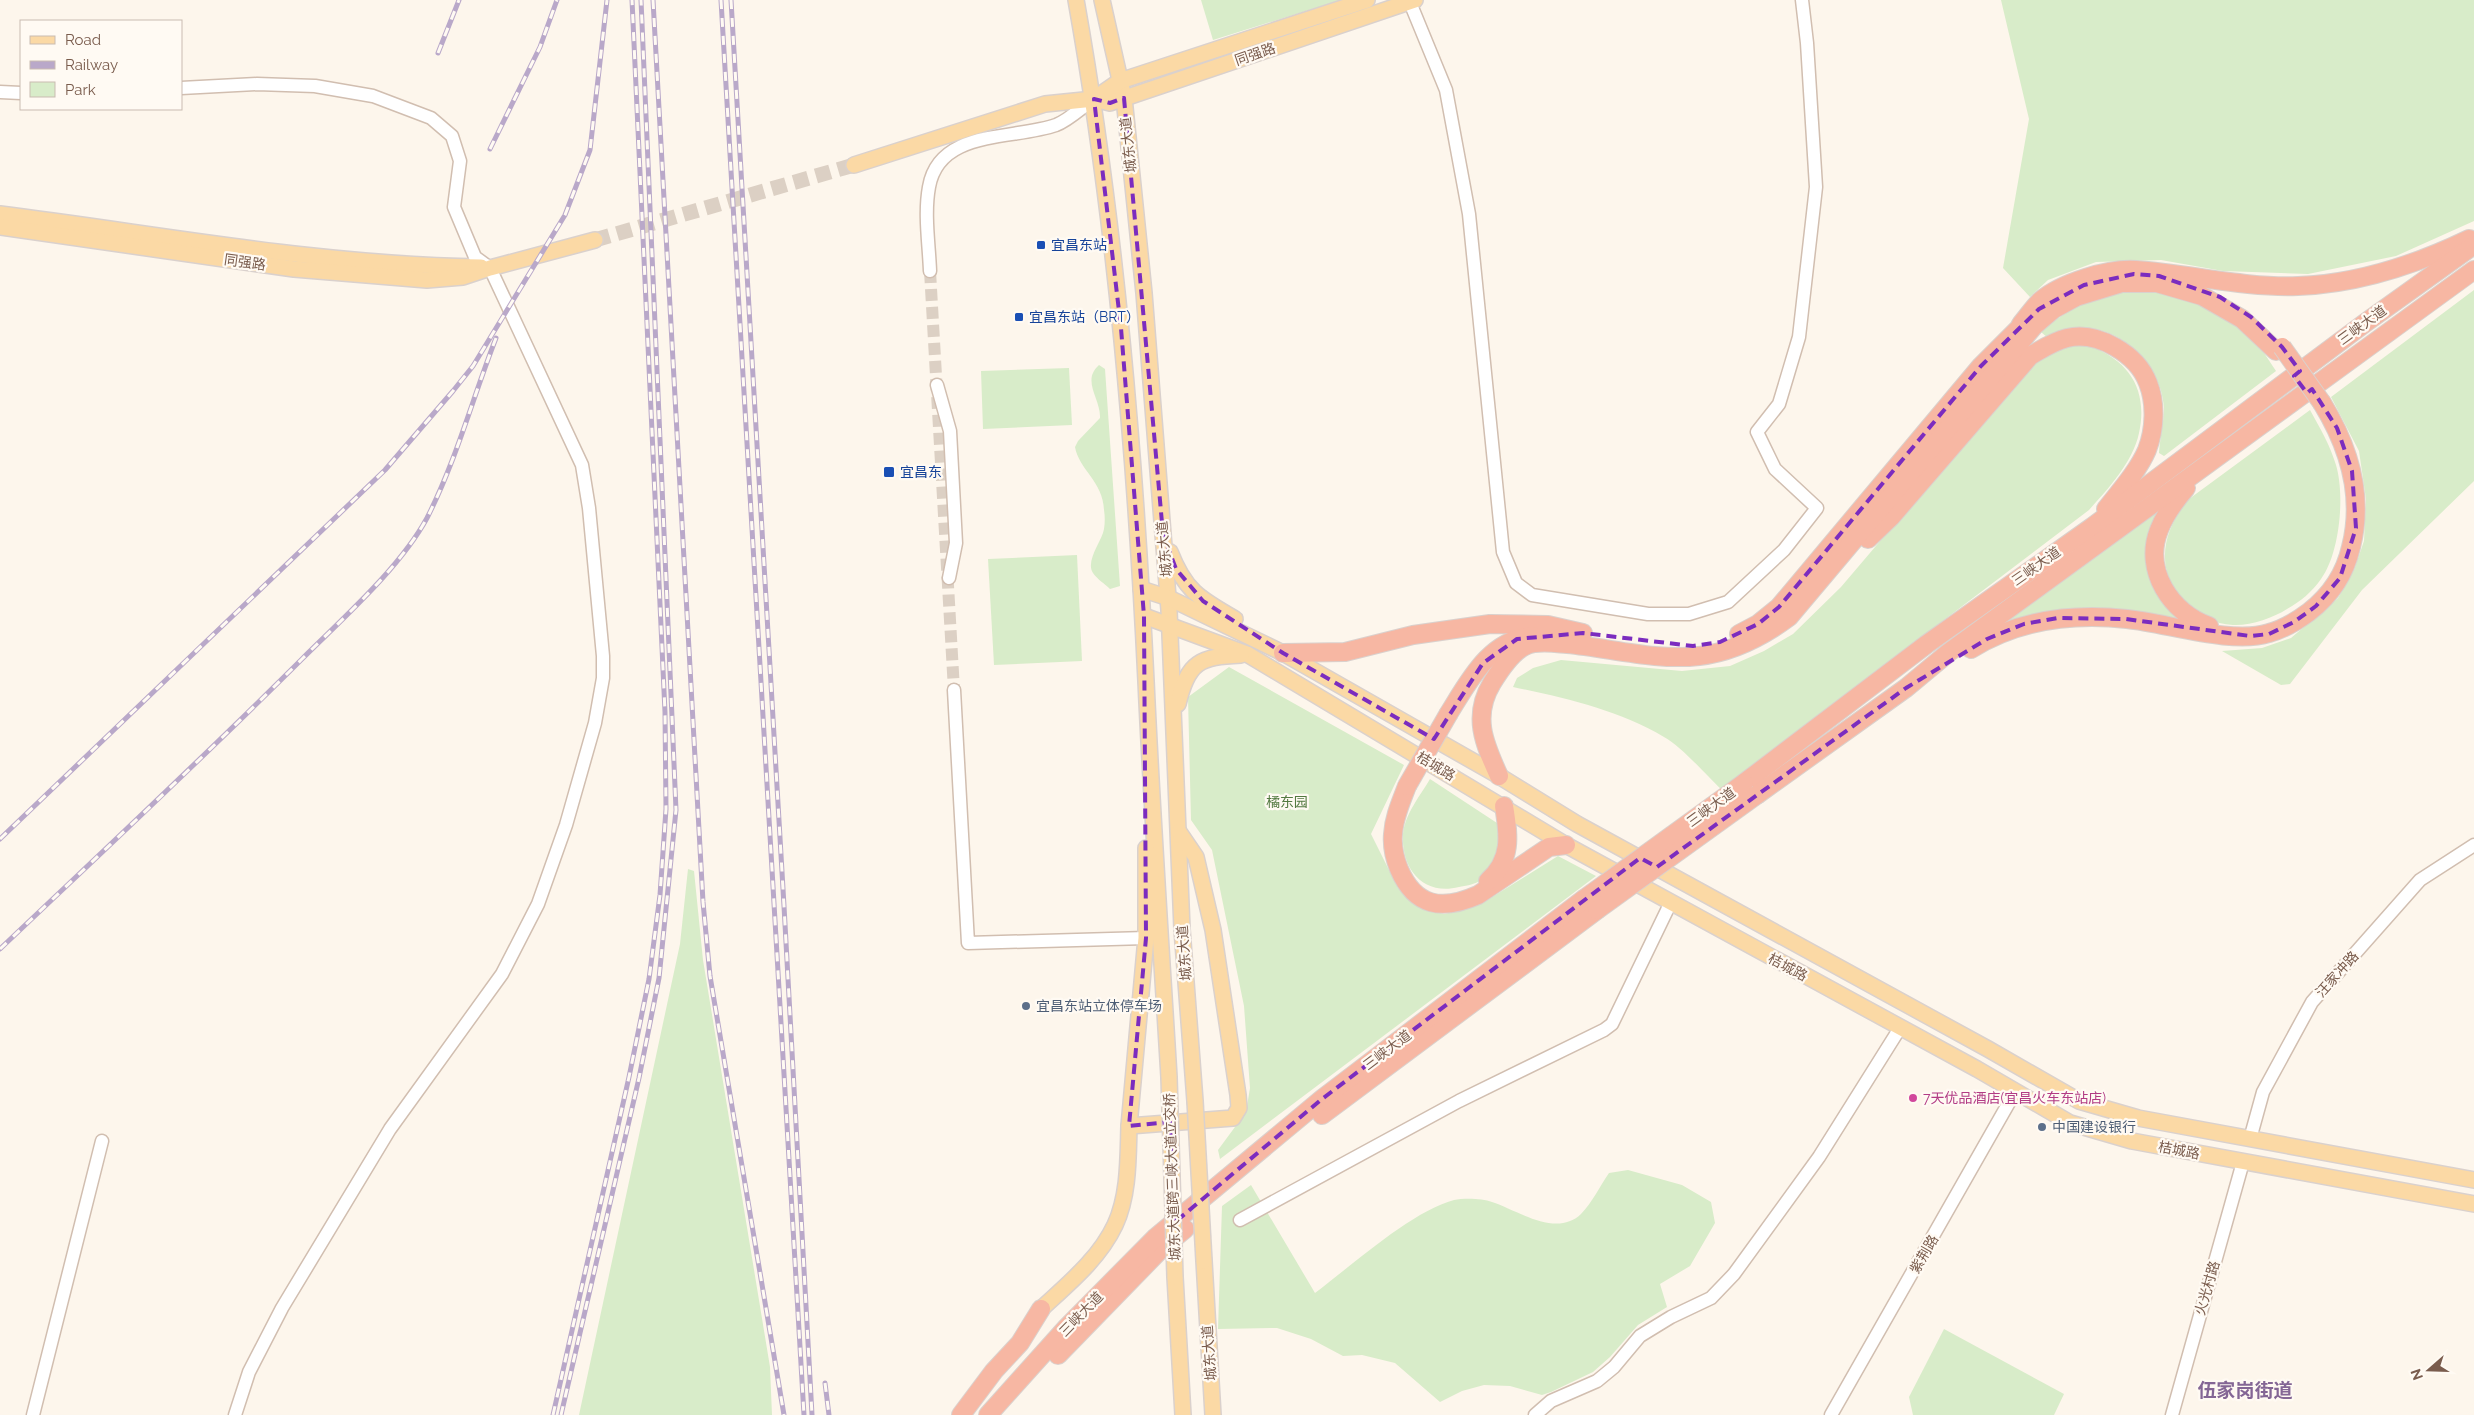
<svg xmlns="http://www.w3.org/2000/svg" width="2474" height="1415" viewBox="0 0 2474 1415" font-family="Raleway,'Noto Sans SC',sans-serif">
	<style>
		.green { fill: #d8ecc9 }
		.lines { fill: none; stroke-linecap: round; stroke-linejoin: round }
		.minor-tunnel { stroke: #dcd0c4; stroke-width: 12; stroke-dasharray: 12 6; stroke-linecap: butt }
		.major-tunnel { stroke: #dcd0c4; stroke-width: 15; stroke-dasharray: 15 8; stroke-linecap: butt }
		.minor-casing { stroke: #d1beb0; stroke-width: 15 }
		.major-casing { stroke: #dad1cd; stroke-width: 18 }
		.highway-casing { stroke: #dad1cd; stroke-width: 20 }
		.minor { stroke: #fff; stroke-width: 12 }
		.major { stroke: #fbd9a5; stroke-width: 15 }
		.highway { stroke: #f7b7a3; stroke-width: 18 }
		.rail-casing { stroke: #b9a8c9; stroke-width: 5 }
		.rail { stroke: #fffaf3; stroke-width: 3; stroke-dasharray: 9; stroke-linecap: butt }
		.major-bridge-casing { stroke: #dad1cd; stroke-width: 18; stroke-linecap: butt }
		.highway-bridge-casing { stroke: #dad1cd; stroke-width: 20; stroke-linecap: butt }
		.major-bridge { stroke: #fbd9a5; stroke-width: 15 }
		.highway-bridge { stroke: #f7b7a3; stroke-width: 18 }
		.marked { fill: none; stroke: #7b2cbf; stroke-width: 4; stroke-dasharray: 10 6; stroke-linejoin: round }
		.transit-dot { fill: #1a4fb4; stroke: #fffaf3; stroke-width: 2 }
		.service-dot { fill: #5c6f8a; stroke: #fffaf3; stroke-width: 2 }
		.hotel-dot { fill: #d1479c; stroke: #fffaf3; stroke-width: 2 }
		.labels { text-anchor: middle; stroke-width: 4.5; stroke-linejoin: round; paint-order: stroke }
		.street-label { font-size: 14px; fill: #7a5c4d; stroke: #fffaf3 }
		.transit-label { font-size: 14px; fill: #164399; stroke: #fffaf3; text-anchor: start }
		.park-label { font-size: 14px; fill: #537a41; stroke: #fffaf3 }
		.service-label { font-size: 14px; fill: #4e5e75; stroke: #fffaf3; text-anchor: start }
		.hotel-label { font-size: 14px; fill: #b23c85; stroke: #fffaf3; text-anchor: start }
		.district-label { font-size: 19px; font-weight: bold; fill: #846695; stroke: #fffaf3 }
	</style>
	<rect width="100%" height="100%" fill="#fdf6ec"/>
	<g class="green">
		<path d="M1201 0H1341L1213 40Z"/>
		<path d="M2001 0H2474V221L2396 256 2308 274 2223 271 2161 260 2096 262 2048 280 2030 297 2003 268 2029 119Z"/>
		<path d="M2154 290C2184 299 2214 307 2240 326 2255 337 2266 356 2276 371L2164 456 2159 453C2160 438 2164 422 2164 407 2161 363 2118 323 2073 328 2065 329 2056 335 2048 338L2041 332C2062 313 2089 298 2118 292 2129 289 2142 291 2154 290Z"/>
		<path d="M2474 290V481L2362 590 2290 684 2281 685 2222 651 2262 648 2291 638 2338 598 2354 570 2364 541 2366 499 2359 451 2331 397Z"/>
		<path d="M2065 345C2073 346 2085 344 2092 347 2131 362 2148 392 2139 433 2133 462 2108 489 2089 510L1721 789C1705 774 1682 747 1664 737 1618 710 1565 698 1513 687L1517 678 1533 668 1561 660 1682 671 1730 666 1764 651 1793 634 1841 587 2040 353Z"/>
		<path d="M1099 365 1105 369 1120 586 1110 589C1105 584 1097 579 1093 573 1085 561 1102 541 1104 529 1105 523 1105 516 1104 510 1103 481 1079 470 1075 447L1078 441 1100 418C1101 399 1081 381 1099 365Z"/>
		<path d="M1069 368 1072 425 983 429 981 371Z"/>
		<path d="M2310 410C2320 428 2330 445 2336 465 2345 495 2340 553 2321 579 2312 592 2301 601 2287 609 2273 618 2250 626 2233 625 2214 624 2200 616 2186 603 2182 599 2176 595 2173 590 2170 586 2169 580 2168 576 2159 546 2171 521 2189 499Z"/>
		<path d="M2157 512 2160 516 2151 540 2187 624 2137 614 1994 631Z"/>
		<path d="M1077 555 1082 661 994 665 988 559Z"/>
		<path d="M1229 667 1404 765 1371 834 1398 888 1426 909 1444 914 1466 909 1489 899 1558 856 1596 876 1220 1159 1218 1150 1246 1112 1250 1088 1244 1006 1212 850 1191 820 1188 697Z"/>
		<path d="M1430 779 1497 823C1498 831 1500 842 1498 850 1495 858 1489 874 1481 880 1476 884 1465 886 1459 887 1423 896 1401 869 1403 834 1405 814 1420 796 1430 779Z"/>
		<path d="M688 869 694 871 703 960 770 1367 772 1415H579L680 944Z"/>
		<path d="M1628 1170 1682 1185 1711 1202 1715 1223 1690 1266 1660 1284 1667 1307 1638 1325 1610 1357 1593 1372 1551 1392 1542 1395 1510 1386 1484 1385 1462 1391 1440 1402 1395 1363 1362 1355 1343 1356 1311 1339 1277 1328 1218 1329 1222 1206 1251 1185 1315 1293C1351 1266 1412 1211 1454 1200 1463 1198 1482 1198 1492 1202 1517 1210 1556 1238 1581 1214 1592 1203 1600 1186 1609 1173Z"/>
		<path d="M1944 1329 2064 1394 2054 1415H1913L1909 1397Z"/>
	</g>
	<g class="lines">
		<path class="minor-tunnel" d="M930 271 954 690"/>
		<path class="major-tunnel" d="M595 240 854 165"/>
		<g class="minor-casing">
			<g id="minor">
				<path d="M1409 0 1446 90 1469 214 1503 552 1516 583 1532 595 1648 614H1689L1728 602 1784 550 1817 508 1775 469 1757 432 1779 404 1799 337 1816 187 1807 43 1802 0"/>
				<path d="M181 88 257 84 315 86 373 96 431 118 452 136 460 161 454 207 475 257 490 268 582 465 589 508 603 656V678L595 723 566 825 538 904 502 974 390 1129 282 1308 249 1372 235 1415"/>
				<path d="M0 92 21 93"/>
				<path d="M930 271C929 244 924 214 929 187 939 129 1013 140 1056 125 1069 120 1082 107 1094 99"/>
				<path d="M937 385 950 431 956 543 949 578"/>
				<path d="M954 690 968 943 1146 938"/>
				<path d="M2250 1139 2263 1092 2312 1002 2420 880 2474 845"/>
				<path d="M1240 1220 1459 1101 1604 1030 1612 1024 1671 902"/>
				<path d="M33 1415 102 1141"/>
				<path d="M1535 1415 1551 1401 1597 1381 1614 1367 1640 1336 1671 1317 1711 1298 1734 1274 1819 1157 1900 1028"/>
				<path d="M1831 1415 2015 1092"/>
				<path d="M2172 1415 2243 1162"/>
			</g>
		</g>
		<g class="major-casing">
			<g id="major">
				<path d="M1076 0C1116 225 1135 453 1146 681 1152 813 1161 945 1169 1077"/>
				<path d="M1102 0 1124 98 1144 293 1169 610 1182 929 1195 1101"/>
				<path d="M1094 99 1120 81 1367 0"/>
				<path d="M854 165 1045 104 1094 99 1110 103 1415 0"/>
				<path d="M0 214C160 234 319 265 481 267"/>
				<path d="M0 227 294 269 427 280 463 277 490 268 595 240"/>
				<path d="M1170 552C1185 591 1200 599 1235 619"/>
				<path d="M1141 589 1169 598 1283 653 1499 776 1577 824 1988 1049 2079 1101 2138 1118 2474 1180"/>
				<path d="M1144 616 1247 654 1566 845 1977 1069 2070 1123 2132 1141 2474 1204"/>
				<path d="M1178 704C1188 661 1200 657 1241 655"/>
				<path d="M1146 848V938L1129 1126 1233 1118 1239 1108 1238 1095 1213 930 1196 857 1179 832"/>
				<path d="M1204 1261 1213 1415"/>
				<path d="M1175 1277 1183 1415"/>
				<path d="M1041 1309C1068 1284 1099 1259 1115 1225 1129 1195 1128 1158 1129 1126"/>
			</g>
		</g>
		<g class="highway-casing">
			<g id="highway">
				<path d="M2021 324C2027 317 2033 308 2040 301 2061 283 2108 268 2136 270 2191 274 2243 288 2298 286 2356 284 2417 264 2469 239"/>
				<path d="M2186 488C2175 501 2165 514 2159 530 2143 570 2171 613 2209 626"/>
				<path d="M1868 539 1891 517 2030 356C2042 349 2054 341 2067 338 2098 331 2137 354 2148 383 2156 403 2155 429 2147 450 2138 471 2120 491 2106 509"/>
				<path d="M1739 634 1758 624 1779 607 1981 366 2029 318"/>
				<path d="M1971 649C2018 620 2072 613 2127 619 2167 623 2232 645 2269 633 2284 629 2297 621 2309 612 2331 595 2345 574 2351 547 2364 496 2349 447 2322 403"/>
				<path d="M1283 653 1345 652 1413 635 1490 624 1548 625 1583 633"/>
				<path d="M1449 713C1469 681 1490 639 1533 636"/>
				<path d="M1499 776C1484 743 1472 716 1492 683 1500 670 1512 652 1525 646 1536 640 1554 643 1567 644 1610 648 1656 661 1699 656 1733 652 1762 637 1789 617L2034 326 2054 309 2076 297 2122 283H2157L2202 296 2242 319 2276 351"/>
				<path d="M1744 783 1927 644 2092 527 2365 323 2474 245"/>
				<path d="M1407 786C1401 802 1394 817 1393 834 1392 845 1395 859 1399 869 1415 907 1442 911 1478 895L1549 847 1566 845"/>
				<path d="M1758 794 1906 688 1948 653 2474 270"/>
				<path d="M1488 881C1512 860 1509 835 1504 806"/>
				<path d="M1322 1115 1597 910"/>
				<path d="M1058 1355 1162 1248 1185 1229"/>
				<path d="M961 1415 994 1371 1020 1343 1041 1309"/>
				<path d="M988 1415 1067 1327 1155 1238 1322 1099 1584 899"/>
			</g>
		</g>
		<use href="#minor" class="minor"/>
		<use href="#major" class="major"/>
		<use href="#highway" class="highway"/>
		<g class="rail-casing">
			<g id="rail">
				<path d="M653 0 703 902 710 976 784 1415"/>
				<path d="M721 0 804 1415"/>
				<path d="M731 0 784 906 812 1415"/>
				<path d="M438 53 459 0"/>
				<path d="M490 149 540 47 557 0"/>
				<path d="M0 839 385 470 453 391 473 366 565 215 590 150 607 0"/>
				<path d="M0 949C101 853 203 758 302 659 342 619 400 568 427 518 456 461 473 397 496 338"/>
				<path d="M825 1383 829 1415"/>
				<path d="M553 1415 629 1077 649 979 660 895 666 809 665 712 632 0"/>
				<path d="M561 1415 639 1078 659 978 676 810 641 0"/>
			</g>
		</g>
		<use href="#rail" class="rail"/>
		<g class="major-bridge-casing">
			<g id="major-bridge">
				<path d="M1169 1077 1175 1277"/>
				<path d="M1195 1101 1204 1261"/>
			</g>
		</g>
		<g class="highway-bridge-casing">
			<g id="highway-bridge">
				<path d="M2282 347 2322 403"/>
				<path d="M1407 786 1449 713"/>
				<path d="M1584 899 1744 783"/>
				<path d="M1597 910 1758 794"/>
			</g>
		</g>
		<use href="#major-bridge" class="major-bridge"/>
		<use href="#highway-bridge" class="highway-bridge"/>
	</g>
	<path class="marked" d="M1124 98 1163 534 1176 569 1203 601 1283 653 1434 739 1483 663 1517 639 1583 633 1693 646 1720 642 1758 624 1779 607 1981 366 2039 309 2084 285 2134 274 2159 276 2220 297 2251 317 2282 347 2300 371 2294 376 2307 393 2312 389 2337 428 2352 471 2356 528 2340 578 2316 606 2294 622 2269 634 2250 636 2126 619 2058 618 2024 624 1987 639 1906 688 1657 867 1640 858 1322 1099 1174 1223 1170 1122 1129 1126 1146 938 1144 616 1121 328 1094 99 1110 103Z"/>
	<g class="transit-dot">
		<rect x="1036" y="240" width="10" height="10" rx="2.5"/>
		<rect x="1014" y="312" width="10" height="10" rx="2.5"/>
		<rect x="883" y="466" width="12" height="12" rx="2.5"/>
	</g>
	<g class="service-dot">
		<circle cx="1026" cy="1006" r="5"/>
		<circle cx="2042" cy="1127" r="5"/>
	</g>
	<circle class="hotel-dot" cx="1913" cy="1098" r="5"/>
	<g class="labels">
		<g class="street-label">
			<text transform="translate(1255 54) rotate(-19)" y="5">同强路</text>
			<text transform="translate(1128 145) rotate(-96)" y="5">城东大道</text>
			<text transform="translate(245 262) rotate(8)" y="5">同强路</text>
			<text transform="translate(2362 325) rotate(-36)" y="5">三峡大道</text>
			<text transform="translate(1164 549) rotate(-95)" y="5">城东大道</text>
			<text transform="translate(2036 566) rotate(-35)" y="5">三峡大道</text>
			<text transform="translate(1436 766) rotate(31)" y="5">桔城路</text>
			<text transform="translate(1711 807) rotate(-36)" y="5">三峡大道</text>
			<text transform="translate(1184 953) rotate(-94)" y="5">城东大道</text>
			<text transform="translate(1788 967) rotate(28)" y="5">桔城路</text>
			<text transform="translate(2337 974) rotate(-48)" y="5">汪家冲路</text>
			<text transform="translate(1387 1050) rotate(-37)" y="5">三峡大道</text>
			<text transform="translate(2179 1150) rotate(11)" y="5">桔城路</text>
			<text transform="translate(1172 1177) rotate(-92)" y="5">城东大道跨三峡大道立交桥</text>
			<text transform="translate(1924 1254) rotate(-60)" y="5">紫荆路</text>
			<text transform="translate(2207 1288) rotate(-74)" y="5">火光村路</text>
			<text transform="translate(1081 1314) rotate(-46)" y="5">三峡大道</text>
			<text transform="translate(1209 1353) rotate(-94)" y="5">城东大道</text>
		</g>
		<g class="transit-label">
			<text x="1051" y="250">宜昌东站</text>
			<text x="1029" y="322">宜昌东站（BRT）</text>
			<text x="900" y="477">宜昌东</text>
		</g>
		<g class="park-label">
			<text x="1287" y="807">橘东园</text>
		</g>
		<g class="service-label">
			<text x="1036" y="1011">宜昌东站立体停车场</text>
			<text x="2052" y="1132">中国建设银行</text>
		</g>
		<g class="hotel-label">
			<text x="1923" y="1103">7天优品酒店(宜昌火车东站店)</text>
		</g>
		<g class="district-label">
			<text x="2245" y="1397">伍家岗街道</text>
		</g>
	</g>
	<rect x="20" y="20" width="162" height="90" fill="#fffaf3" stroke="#cabbb1"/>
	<rect x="30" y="36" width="25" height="8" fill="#fbd9a5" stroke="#cabbb1"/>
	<text x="65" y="45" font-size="15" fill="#7a5c4d">Road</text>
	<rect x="30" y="61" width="25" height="8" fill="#b9a8c9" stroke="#cabbb1"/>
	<text x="65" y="70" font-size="15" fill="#7a5c4d">Railway</text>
	<rect x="30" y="82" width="25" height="15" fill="#d8ecc9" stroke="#cabbb1"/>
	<text x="65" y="95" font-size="15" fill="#7a5c4d">Park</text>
	<g transform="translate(2429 1370) rotate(250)" stroke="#fffaf3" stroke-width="4" paint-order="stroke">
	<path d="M0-4L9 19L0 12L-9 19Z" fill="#7a5c4d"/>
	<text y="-8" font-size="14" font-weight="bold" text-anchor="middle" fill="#7a5c4d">N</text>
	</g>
</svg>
